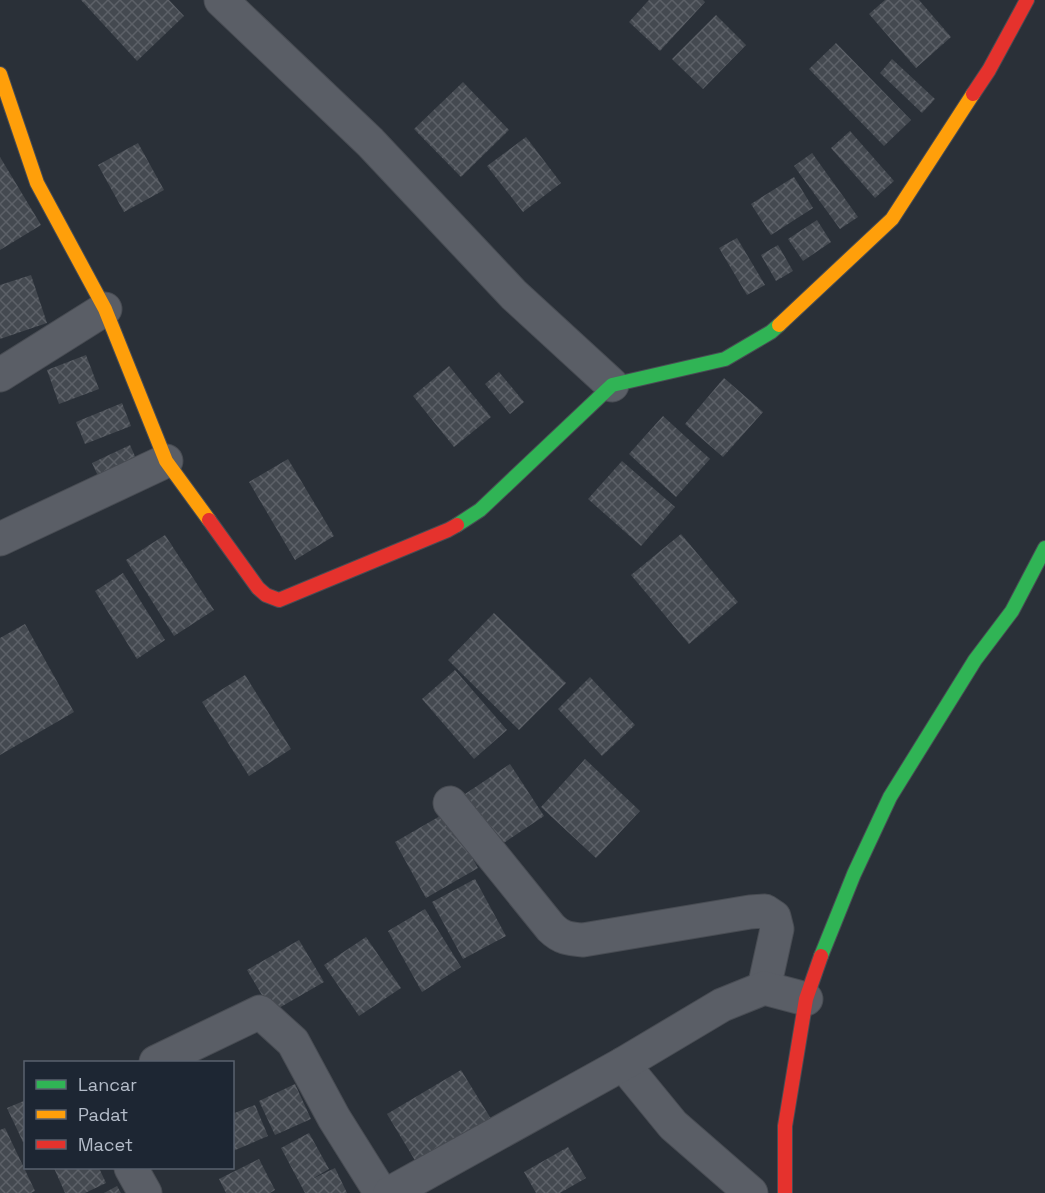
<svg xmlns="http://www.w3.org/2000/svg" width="1045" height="1193" viewBox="0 0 1045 1193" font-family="'Space Grotesk',sans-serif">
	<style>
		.building { fill: url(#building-cross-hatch) }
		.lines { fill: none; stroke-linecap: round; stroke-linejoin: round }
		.street-casing { stroke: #484c53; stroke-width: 35 }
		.fast-casing { stroke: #484c53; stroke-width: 16 }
		.slow-casing { stroke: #484c53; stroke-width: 16 }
		.jam-casing { stroke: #484c53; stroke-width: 16 }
		.street { stroke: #5a5e66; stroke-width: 33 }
		.fast { stroke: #30b455; stroke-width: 14 }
		.slow { stroke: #ff9f0a; stroke-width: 14 }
		.jam { stroke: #e5322d; stroke-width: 14 }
	</style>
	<defs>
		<pattern id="building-cross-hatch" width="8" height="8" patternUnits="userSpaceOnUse" patternTransform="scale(1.5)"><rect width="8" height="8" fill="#444950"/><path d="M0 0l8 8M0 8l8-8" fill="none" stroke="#5d6168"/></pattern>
	</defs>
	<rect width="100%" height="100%" fill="#2a3038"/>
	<g class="building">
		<path d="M81 0H169L184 16 137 61Z"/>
		<path d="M649 0H703L705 2 660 51 629 22Z"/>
		<path d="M885 0H919L951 37 916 68 869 14Z"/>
		<path d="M716 15 746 45 703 89 672 59Z"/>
		<path d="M836 43 911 120 884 146 809 69Z"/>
		<path d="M892 59 935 99 922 113 880 73Z"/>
		<path d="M463 82 509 130 461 177 414 129Z"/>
		<path d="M850 131 894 181 875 198 831 148Z"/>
		<path d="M526 137 561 183 523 212 487 166Z"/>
		<path d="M138 143 164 190 124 212 98 165Z"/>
		<path d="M812 153 858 217 840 229 794 166Z"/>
		<path d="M0 157 41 225 0 250Z"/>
		<path d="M794 177 813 208 771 235 751 204Z"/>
		<path d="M817 220 831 242 803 261 788 239Z"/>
		<path d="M737 238 765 285 747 295 719 248Z"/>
		<path d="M778 245 793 271 776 281 761 255Z"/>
		<path d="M31 275 47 323 0 339V285Z"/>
		<path d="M86 355 99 389 59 404 47 370Z"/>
		<path d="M449 366 491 417 454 447 413 396Z"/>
		<path d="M499 372 524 402 510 414 485 384Z"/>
		<path d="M724 378 763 412 723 457 685 424Z"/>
		<path d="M122 403 131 426 85 444 76 422Z"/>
		<path d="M663 416 710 459 676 497 629 454Z"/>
		<path d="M130 445 142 472 104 489 92 463Z"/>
		<path d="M288 459 334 536 295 560 249 482Z"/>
		<path d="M622 461 675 507 641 546 588 499Z"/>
		<path d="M681 534 738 602 689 644 631 575Z"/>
		<path d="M165 535 214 610 174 636 126 560Z"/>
		<path d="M123 573 165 640 137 659 95 591Z"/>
		<path d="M494 613 566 683 519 730 448 660Z"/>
		<path d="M25 624 74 712 0 755V638Z"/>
		<path d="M455 670 507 730 474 759 422 699Z"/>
		<path d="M245 675 291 749 249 776 202 702Z"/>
		<path d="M590 677 635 725 602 756 558 709Z"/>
		<path d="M585 759 640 811 596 858 541 807Z"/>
		<path d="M510 764 544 816 493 850 459 798Z"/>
		<path d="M447 812 478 868 426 898 395 842Z"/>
		<path d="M475 879 506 936 463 959 432 902Z"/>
		<path d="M425 909 461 967 422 992 388 931Z"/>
		<path d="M366 937 401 988 359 1016 324 965Z"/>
		<path d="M299 940 324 982 272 1012 247 970Z"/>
		<path d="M461 1070 493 1122 419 1167 387 1114Z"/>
		<path d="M295 1084 311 1119 275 1135 259 1101Z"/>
		<path d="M26 1100V1141L23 1142 7 1108Z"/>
		<path d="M255 1105 268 1136 233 1151 232 1114Z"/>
		<path d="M5 1128 35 1191 31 1193H0V1130Z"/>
		<path d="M309 1133 329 1169 312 1179 335 1168 347 1193H305L281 1148Z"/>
		<path d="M568 1147 586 1178 560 1193H536L524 1172Z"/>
		<path d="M259 1159 275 1190 270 1193H226L219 1179Z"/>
		<path d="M54 1168H99L106 1183 85 1193H65Z"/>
		<path d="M117 1186 121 1193H104Z"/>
	</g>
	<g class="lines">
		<g class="street-casing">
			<g id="street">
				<path d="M221 0 370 142 514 295 612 385"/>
				<path d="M0 375 105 309"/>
				<path d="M0 539 166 461"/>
				<path d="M450 803 551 928C561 938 569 939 583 940L750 912 765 911 774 917 777 929 764 988"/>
				<path d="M156 1062 260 1012 293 1042 334 1118 381 1193"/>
				<path d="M623 1064 673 1125 751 1193"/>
				<path d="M131 1168 145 1193"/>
				<path d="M390 1193 623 1064 722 1005 764 988 806 999"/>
			</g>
		</g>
		<g class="fast-casing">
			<g id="fast">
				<path d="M457 525 480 510 612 385 725 359 771 332 779 325"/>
				<path d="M821 956 854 874 890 797 975 660 1012 611 1045 548"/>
			</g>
		</g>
		<g class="slow-casing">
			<g id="slow">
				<path d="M0 74 37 183 105 309 166 461 209 520"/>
				<path d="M779 325 892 219 973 94"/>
			</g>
		</g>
		<g class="jam-casing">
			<g id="jam">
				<path d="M973 94 989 70 1027 0"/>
				<path d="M209 520 258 588 266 595 279 600 448 530 457 525"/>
				<path d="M785 1193V1126L806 999 821 956"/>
			</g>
		</g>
		<use href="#street" class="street"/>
		<use href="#fast" class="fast"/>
		<use href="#slow" class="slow"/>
		<use href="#jam" class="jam"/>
	</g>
	<rect x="24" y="1061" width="210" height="108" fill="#1d2633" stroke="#59626f" stroke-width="1.5"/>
	<rect x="36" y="1080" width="30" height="9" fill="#30b455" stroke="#59626f" stroke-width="1.5"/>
	<text x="78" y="1091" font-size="18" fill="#b4bcc9">Lancar</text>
	<rect x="36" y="1110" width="30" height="9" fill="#ff9f0a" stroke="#59626f" stroke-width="1.5"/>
	<text x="78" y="1121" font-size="18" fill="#b4bcc9">Padat</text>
	<rect x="36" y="1140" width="30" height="9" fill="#e5322d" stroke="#59626f" stroke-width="1.5"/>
	<text x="78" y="1151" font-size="18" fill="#b4bcc9">Macet</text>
</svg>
